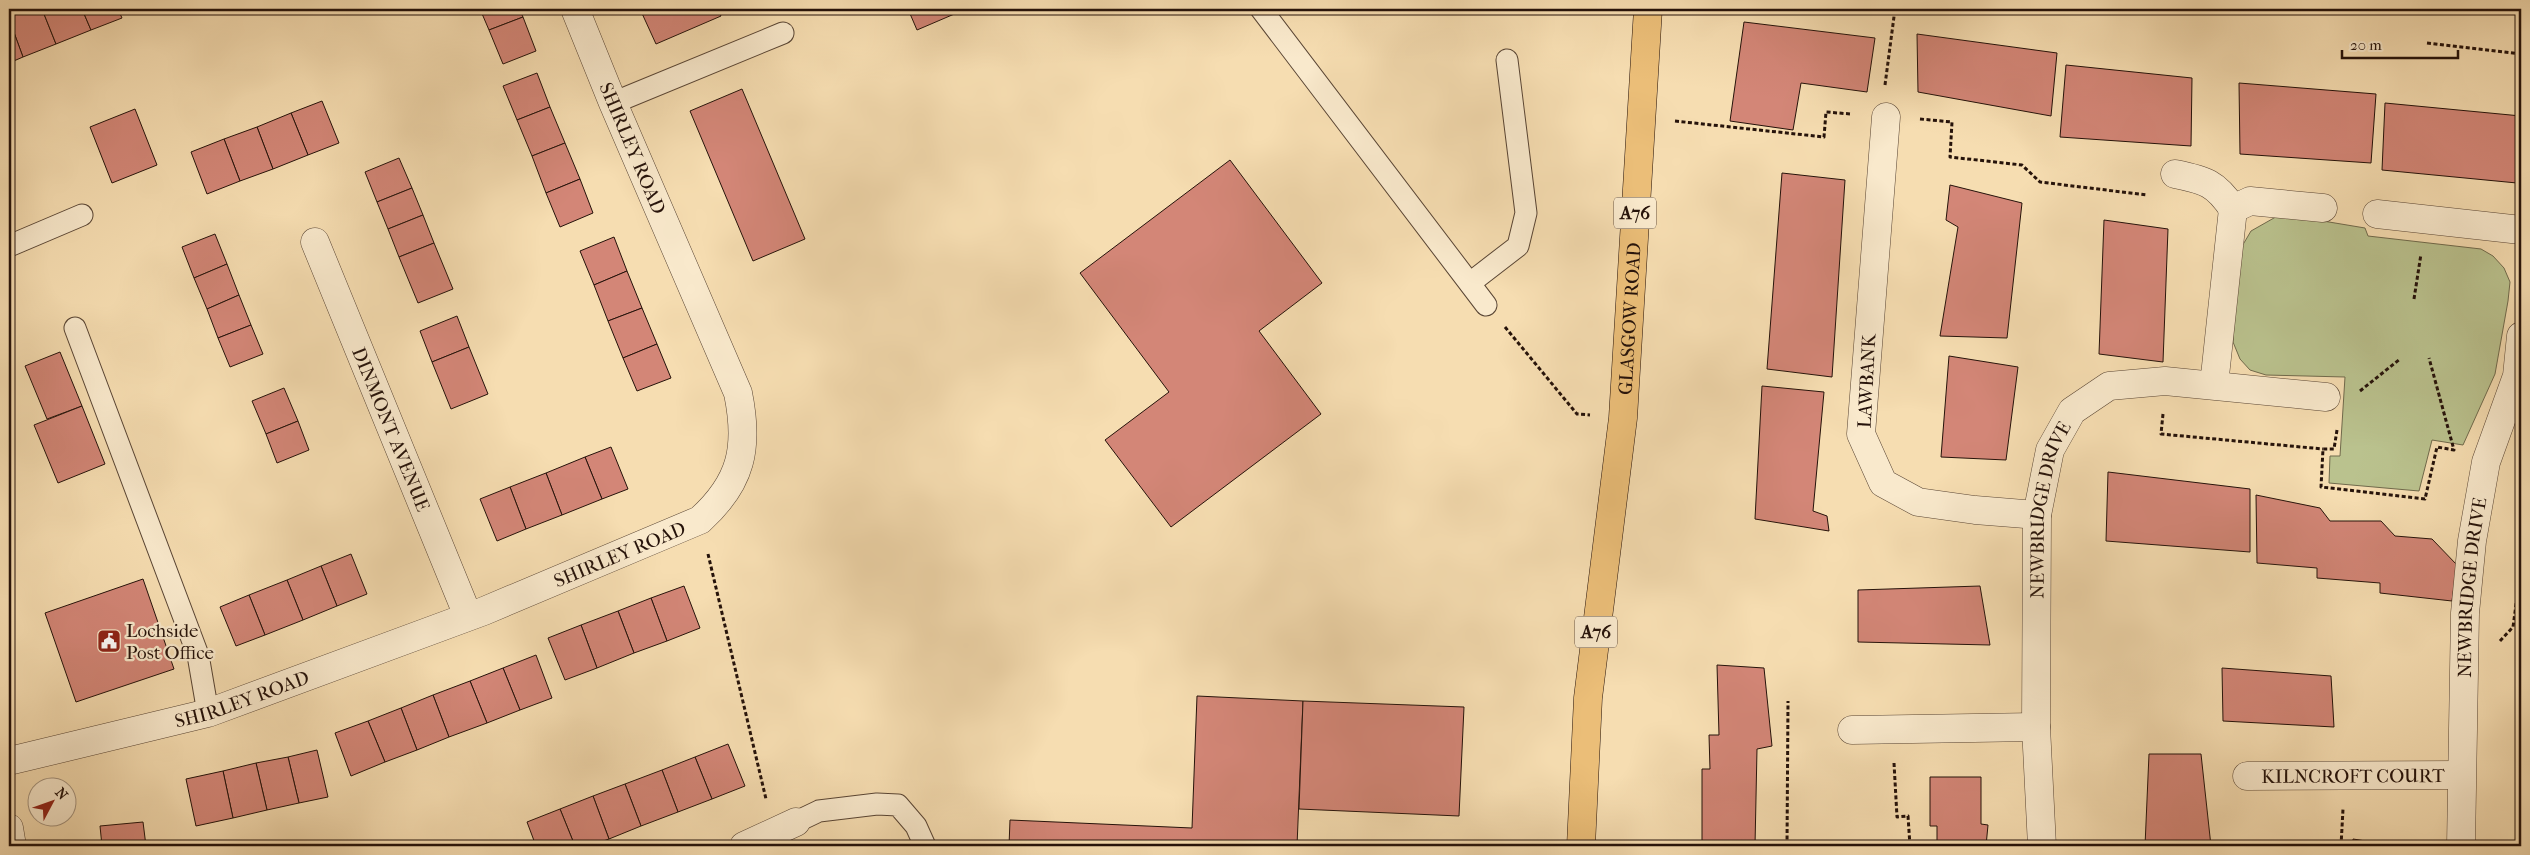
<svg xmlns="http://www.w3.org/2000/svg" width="2530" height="855" viewBox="0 0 2530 855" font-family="'IM FELL French Canon',serif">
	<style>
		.green { fill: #bac28e; stroke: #706a4c }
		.building { fill: #d38677; stroke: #25120a }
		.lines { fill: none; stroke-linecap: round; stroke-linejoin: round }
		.service-casing { stroke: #594534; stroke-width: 23 }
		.minor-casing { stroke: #594534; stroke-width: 29 }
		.tertiary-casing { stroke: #594534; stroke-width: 29 }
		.trunk-casing { stroke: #25120a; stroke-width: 29 }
		.path { stroke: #25120a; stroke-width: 3; stroke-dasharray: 4 2.5; stroke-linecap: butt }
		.service { stroke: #f9e9cc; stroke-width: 21 }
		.minor { stroke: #f9e9cc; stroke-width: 28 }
		.tertiary { stroke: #f9e9cc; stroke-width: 28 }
		.trunk { stroke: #ebbe78; stroke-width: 28 }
		.labels { text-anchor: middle; stroke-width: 4.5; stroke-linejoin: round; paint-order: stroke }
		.shield { fill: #f9e9cc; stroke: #655244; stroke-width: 1 }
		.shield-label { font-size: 18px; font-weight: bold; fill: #25120a }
		.street-label { font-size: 19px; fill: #25120a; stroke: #f9e9cc }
		.poi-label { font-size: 19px; fill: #25120a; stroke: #f9e9cc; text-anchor: start }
	</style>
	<rect width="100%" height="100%" fill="#f6ddb1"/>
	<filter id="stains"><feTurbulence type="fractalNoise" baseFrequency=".004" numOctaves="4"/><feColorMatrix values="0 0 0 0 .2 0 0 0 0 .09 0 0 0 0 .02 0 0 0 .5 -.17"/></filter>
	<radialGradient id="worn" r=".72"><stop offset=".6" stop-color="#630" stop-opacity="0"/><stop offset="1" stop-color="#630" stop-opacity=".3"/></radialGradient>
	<path class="green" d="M2281 214 2365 228 2368 236 2481 249 2493 256 2504 268 2510 282 2508 301 2495 374 2463 445 2432 440 2419 491 2329 483 2330 456H2340L2345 377 2266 375 2250 370 2240 359 2233 342 2237 261 2241 248 2251 231Z"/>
	<g class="building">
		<path d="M22 9H42L56 44 23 57 9 19V14Z"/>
		<path d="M42 9H82L91 30 56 44Z"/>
		<path d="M82 9H118L122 18 91 30Z"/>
		<path d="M480 9H519L523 17 489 30Z"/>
		<path d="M640 9H718L721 16 656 44Z"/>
		<path d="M908 9H966L917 30Z"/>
		<path d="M523 17 536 51 503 64 489 30Z"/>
		<path d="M9 19 23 57 9 63Z"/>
		<path d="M1744 22 1875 38 1867 92 1801 83 1793 130 1730 121Z"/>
		<path d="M1917 34 2057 53 2051 116 1918 92Z"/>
		<path d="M2066 65 2192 78 2191 146 2060 137Z"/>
		<path d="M537 73 550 107 517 120 503 86Z"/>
		<path d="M2239 83 2376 94 2371 163 2240 154Z"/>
		<path d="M742 89 805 239 753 261 690 111Z"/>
		<path d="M322 101 339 143 308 155 291 113Z"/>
		<path d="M2385 103 2521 116 2517 183 2382 170Z"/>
		<path d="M550 107 565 143 532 156 517 120Z"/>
		<path d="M135 109 157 165 112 183 90 127Z"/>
		<path d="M291 113 308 155 273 169 257 127Z"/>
		<path d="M257 127 273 169 240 181 224 139Z"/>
		<path d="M224 139 240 181 207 194 191 152Z"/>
		<path d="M565 143 580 179 546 193 532 156Z"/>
		<path d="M399 158 412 188 377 202 365 172Z"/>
		<path d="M1230 160 1322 283 1259 331 1321 414 1171 527 1105 440 1169 392 1080 273Z"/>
		<path d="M1782 173 1845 180 1832 377 1767 369Z"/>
		<path d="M580 179 593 213 560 227 546 193Z"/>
		<path d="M1950 185 2022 203 2007 338 1940 336 1958 227 1946 220Z"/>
		<path d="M412 188 423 215 388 229 377 202Z"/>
		<path d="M423 215 434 243 399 257 388 229Z"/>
		<path d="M2104 220 2168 229 2163 362 2099 354Z"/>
		<path d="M215 234 227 264 194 278 182 247Z"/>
		<path d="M614 237 627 271 594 285 580 251Z"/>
		<path d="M434 243 453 289 418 303 399 257Z"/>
		<path d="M227 264 239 295 207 309 194 278Z"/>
		<path d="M627 271 642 308 608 321 594 285Z"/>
		<path d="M239 295 251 325 218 338 207 309Z"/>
		<path d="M642 308 657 344 623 358 608 321Z"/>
		<path d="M457 316 469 347 432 362 420 331Z"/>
		<path d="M251 325 263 354 230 367 218 338Z"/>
		<path d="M657 344 671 378 637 391 623 358Z"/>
		<path d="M469 347 488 394 451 409 432 362Z"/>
		<path d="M60 352 82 406 47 419 25 366Z"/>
		<path d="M1949 356 2018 367 2006 460 1941 457Z"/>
		<path d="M1762 386 1824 392 1813 511 1827 516 1829 531 1755 519Z"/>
		<path d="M284 388 298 421 266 434 252 401Z"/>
		<path d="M82 406 105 464 58 483 34 425Z"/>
		<path d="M298 421 309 450 277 463 266 434Z"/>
		<path d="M611 447 628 489 602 499 585 457Z"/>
		<path d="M585 457 602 499 562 515 546 473Z"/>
		<path d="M2108 472 2250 489V552L2106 541Z"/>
		<path d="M546 473 562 515 526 529 510 487Z"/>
		<path d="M510 487 526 529 497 541 480 499Z"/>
		<path d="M2256 495 2320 508 2330 521H2381L2395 536 2432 539 2457 565 2452 601 2380 593V583L2317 578V568L2257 563Z"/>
		<path d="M351 554 367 594 337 606 321 566Z"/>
		<path d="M321 566 337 606 303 620 287 580Z"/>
		<path d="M143 579 174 669 76 702 45 613Z"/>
		<path d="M287 580 303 620 265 635 249 595Z"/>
		<path d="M684 586 700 628 667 641 651 598Z"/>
		<path d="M1980 586 1990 645 1858 642V590Z"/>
		<path d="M249 595 265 635 236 646 220 607Z"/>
		<path d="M651 598 667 641 634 653 618 611Z"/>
		<path d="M618 611 634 653 597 668 581 625Z"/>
		<path d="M581 625 597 668 565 680 548 638Z"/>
		<path d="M536 655 552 698 520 710 503 668Z"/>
		<path d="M1717 665 1764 668 1772 746 1757 749 1755 846H1702V769H1710L1709 735H1719Z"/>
		<path d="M503 668 520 710 487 723 470 681Z"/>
		<path d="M2222 668 2331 676 2334 727 2223 721Z"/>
		<path d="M470 681 487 723 449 737 433 695Z"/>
		<path d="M433 695 449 737 417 750 401 708Z"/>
		<path d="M1197 696 1303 701 1297 846H1009L1010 820 1192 828Z"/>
		<path d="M1303 701 1464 707 1459 816 1299 809Z"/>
		<path d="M401 708 417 750 385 762 368 721Z"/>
		<path d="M368 721 385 762 351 776 335 733Z"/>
		<path d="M728 744 745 786 712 799 695 757Z"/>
		<path d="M317 750 328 797 299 803 288 757Z"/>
		<path d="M2149 754H2201L2211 846H2145Z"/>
		<path d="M288 757 299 803 267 810 256 763Z"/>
		<path d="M695 757 712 799 678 812 662 770Z"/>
		<path d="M256 763 267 810 233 818 223 771Z"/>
		<path d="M662 770 678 812 641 826 625 784Z"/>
		<path d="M223 771 233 818 196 826 186 779Z"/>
		<path d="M1930 777H1981V824L1988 825 1986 846H1937V826H1930Z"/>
		<path d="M625 784 641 826 609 839 593 796Z"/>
		<path d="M593 796 609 839 590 846H575L560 809Z"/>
		<path d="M560 809 575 846H536L527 822Z"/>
		<path d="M143 822 146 846H102L100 826Z"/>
		<path d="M2353 839 2398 846H2353Z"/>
	</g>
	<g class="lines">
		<g class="service-casing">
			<g id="service">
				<path d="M1261 9 1486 305"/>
				<path d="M613 103 783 33"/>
				<path d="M9 246 82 215"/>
				<path d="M1470 283 1518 246 1526 213 1507 60"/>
				<path d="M75 328 198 655 208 713"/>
				<path d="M796 822 819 811 877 804 898 805 916 826 925 846"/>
			</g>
		</g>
		<g class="minor-casing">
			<g id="minor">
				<path d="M1886 117 1861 434 1883 483 1918 502 1975 510 2037 515"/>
				<path d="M2175 174C2205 180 2216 183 2233 209L2250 201 2323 208"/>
				<path d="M2377 214 2521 230"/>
				<path id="s1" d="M315 242 468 616"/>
				<path d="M2214 385 2233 209"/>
				<path d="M1852 730 2036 727"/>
				<path id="s2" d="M9 761 208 713 484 611 700 520C742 482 749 447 738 393L613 103 575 9"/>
				<path id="s3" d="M2247 776 2461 775"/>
				<path d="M744 846 796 822"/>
				<path id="s4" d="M2042 846 2036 727 2037 515 2050 450 2072 411 2109 386 2165 381 2326 397"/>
				<path id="s5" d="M2461 846 2465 613 2472 541 2486 462 2517 376 2521 336"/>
			</g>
		</g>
		<g class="tertiary-casing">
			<path id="tertiary" d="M9 828 12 846"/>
		</g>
		<g class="trunk-casing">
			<g id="trunk">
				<path id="s6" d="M1581 846 1588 698 1623 418 1648 9"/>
			</g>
		</g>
		<g class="path">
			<path d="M2427 43 2521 54"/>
			<path d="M1885 85 1895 9"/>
			<path d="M1920 119 1952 122 1950 157 2022 165 2040 182 2147 195"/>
			<path d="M1675 121 1824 137 1826 112 1851 114"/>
			<path d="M2414 299 2421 254"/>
			<path d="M1505 327 1577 414 1590 415"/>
			<path d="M2360 391 2400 359"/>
			<path d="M2163 414 2161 434 2323 449"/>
			<path d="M2337 430 2334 449H2323L2321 487 2425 499 2437 447 2454 450 2429 358"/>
			<path d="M708 554 766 799"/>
			<path d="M2500 641 2513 627 2521 568"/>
			<path d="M1894 763 1897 817 1908 816 1910 846"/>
			<path d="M1787 846 1788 701"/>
			<path d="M2341 846 2343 809"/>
		</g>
		<use href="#service" class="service"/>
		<use href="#minor" class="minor"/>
		<use href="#tertiary" class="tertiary"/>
		<use href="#trunk" class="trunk"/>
	</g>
	<defs>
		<g id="civic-square" transform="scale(1.25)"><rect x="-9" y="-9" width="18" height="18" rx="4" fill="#8f2418" stroke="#f9e9cc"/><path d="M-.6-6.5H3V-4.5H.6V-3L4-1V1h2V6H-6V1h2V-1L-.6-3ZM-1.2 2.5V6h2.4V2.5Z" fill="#fff"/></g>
	</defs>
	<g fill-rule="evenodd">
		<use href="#civic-square" x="109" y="641"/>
	</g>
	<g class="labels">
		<g class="shield">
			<rect x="1614" y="197.5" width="42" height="31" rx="4"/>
			<rect x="1575" y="616.5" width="42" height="31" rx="4"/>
		</g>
		<g class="shield-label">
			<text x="1635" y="219">A76</text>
			<text x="1596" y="638">A76</text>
		</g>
		<g class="street-label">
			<text transform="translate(633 148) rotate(67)" y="7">SHIRLEY ROAD</text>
			<text dy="7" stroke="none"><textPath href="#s6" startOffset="530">GLASGOW ROAD</textPath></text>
			<text transform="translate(1866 381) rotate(-87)" y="7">LAWBANK</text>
			<text dy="7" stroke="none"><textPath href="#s1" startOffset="202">DINMONT AVENUE</textPath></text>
			<text dy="7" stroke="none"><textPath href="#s4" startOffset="338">NEWBRIDGE DRIVE</textPath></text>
			<text dy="7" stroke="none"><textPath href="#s2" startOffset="646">SHIRLEY ROAD</textPath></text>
			<text dy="7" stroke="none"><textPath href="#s5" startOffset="259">NEWBRIDGE DRIVE</textPath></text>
			<text dy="7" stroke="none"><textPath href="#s2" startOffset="241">SHIRLEY ROAD</textPath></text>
			<text dy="7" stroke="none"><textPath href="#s3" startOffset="106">KILNCROFT COURT</textPath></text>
		</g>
		<g class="poi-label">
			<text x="126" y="637">Lochside<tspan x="126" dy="22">Post Office</tspan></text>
		</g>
	</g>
	<rect width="2530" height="855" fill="none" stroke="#f6ddb1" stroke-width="30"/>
	<rect x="10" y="10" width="2510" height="835" fill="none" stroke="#25120a" stroke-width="2.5"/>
	<rect x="15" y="15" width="2500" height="825" fill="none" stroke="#25120a"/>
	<g transform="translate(52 802) rotate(49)"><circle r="24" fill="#f9e9cc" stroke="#a4937e"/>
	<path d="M0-4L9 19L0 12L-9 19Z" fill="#8f2418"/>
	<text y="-8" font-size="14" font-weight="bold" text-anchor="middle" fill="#25120a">N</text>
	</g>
	<path d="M2342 50v8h116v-8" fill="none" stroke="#25120a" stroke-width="2.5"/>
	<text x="2350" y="50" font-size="15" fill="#25120a" stroke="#f9e9cc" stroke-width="4" paint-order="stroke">20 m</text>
	<rect width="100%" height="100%" filter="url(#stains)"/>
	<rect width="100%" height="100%" fill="url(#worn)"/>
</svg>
